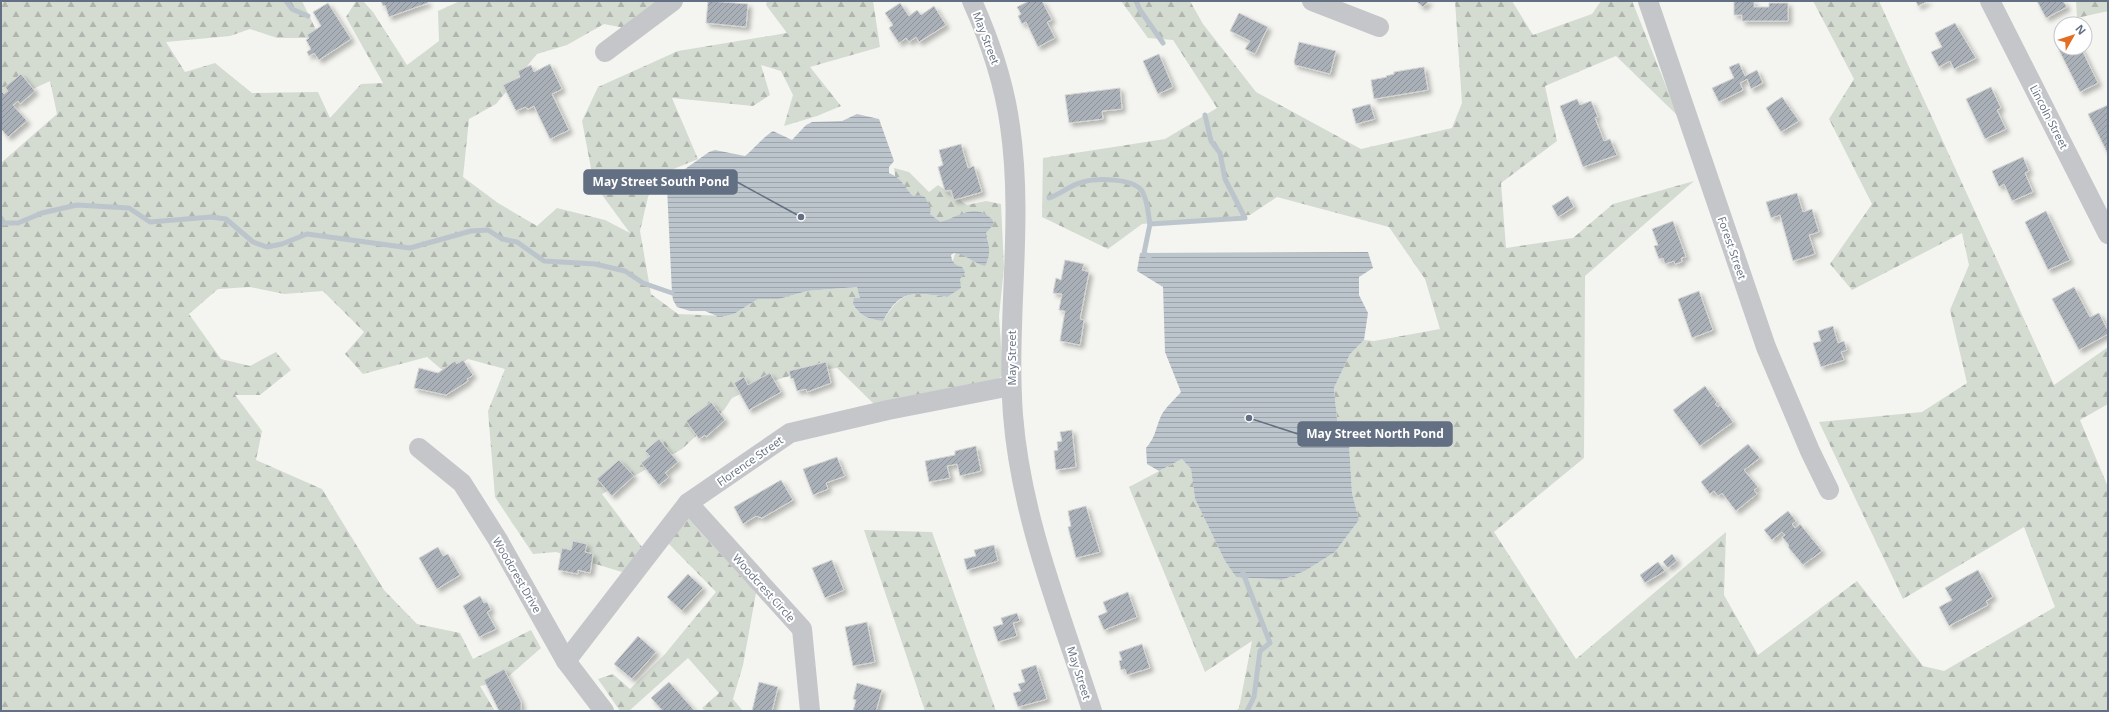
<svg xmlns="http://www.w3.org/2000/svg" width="2109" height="712" viewBox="0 0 2109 712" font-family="'Open Sans',sans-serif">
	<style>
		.forest { fill: url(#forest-firs) }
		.water { fill: url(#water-rules) }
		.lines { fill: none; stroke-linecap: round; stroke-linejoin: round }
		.stream { stroke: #bdc5cc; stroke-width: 5 }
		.building { fill: url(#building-hatch); stroke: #d5d6d3; filter: url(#shadow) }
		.minor { stroke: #c4c6ca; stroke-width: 20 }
		.labels { text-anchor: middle; stroke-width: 4; stroke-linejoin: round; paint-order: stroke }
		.street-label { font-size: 11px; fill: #636f82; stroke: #fff }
		.leader { fill: none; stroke: #636f82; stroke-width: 1.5 }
		.callout-dot { fill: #636f82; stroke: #fff; stroke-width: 1.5 }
		.callout { fill: #636f82; stroke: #636f82; stroke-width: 1.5 }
		.callout-label { font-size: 12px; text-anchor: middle; font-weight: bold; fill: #fff }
	</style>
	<defs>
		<pattern id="forest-firs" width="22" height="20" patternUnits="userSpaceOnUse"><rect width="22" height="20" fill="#d4dbd1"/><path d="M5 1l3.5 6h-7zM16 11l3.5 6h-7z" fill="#b0b6af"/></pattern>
		<pattern id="water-rules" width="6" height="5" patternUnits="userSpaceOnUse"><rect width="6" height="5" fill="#bdc5cc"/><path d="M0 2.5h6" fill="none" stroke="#9da4ab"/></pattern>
		<pattern id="building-hatch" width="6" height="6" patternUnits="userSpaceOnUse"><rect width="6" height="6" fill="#aab0b7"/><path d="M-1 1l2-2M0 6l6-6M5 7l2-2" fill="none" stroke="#8e939a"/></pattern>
		<filter id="shadow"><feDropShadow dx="3.5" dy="3.5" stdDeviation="2" flood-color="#0004"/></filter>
	</defs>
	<rect width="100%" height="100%" fill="#f4f5f0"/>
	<g class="forest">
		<path d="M4 1H302L320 38H277L250 29 230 36 166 42 185 72 215 63 252 93 318 92 330 118 361 84 383 83 346 17 356 1H363L373 12 407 65 439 41 438 11 460 1H679L635 30 604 24 567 45 537 54 496 104 469 119 463 177 498 203 537 226 557 208 605 220 630 233 594 184 582 121 598 87 678 51 787 33 766 5 767 1H873L880 47 810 67 841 106 817 116 784 126 793 95 781 71 761 65 770 95 753 106 672 98 698 159 659 175 648 197 640 231 651 294 678 314 726 316 734 314 758 299H779L807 291 857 287 861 298 853 304C858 316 870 320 883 321 904 288 911 293 947 297L946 281 959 242 933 238 896 182 894 168 909 172 929 192 938 185 967 205 986 201 1001 204 1004 268 999 316 1003 375 976 398 876 406 837 368 804 372 762 384 732 398 724 410 682 449 602 494 645 551 622 572 556 552 533 554 495 497 488 411 505 369 468 359 447 374 427 357 363 374 345 354 364 332 323 291 284 294 250 287 218 289 189 314 221 359 250 366 276 352 291 370 260 395H235L262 431 256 460 322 489 384 590 417 624 460 633 473 659 531 630 541 648 502 682 480 686 495 711H1V163L57 114 50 81 1 104V5Z"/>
		<path d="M1121 1H1190L1203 24 1256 92 1361 149 1452 128 1462 103 1455 1H1512L1533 35 1592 14 1601 1H1632L1678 116 1616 56 1545 86 1557 141 1501 183 1506 248 1573 238 1613 204 1694 181 1585 276 1584 458 1494 532 1576 659 1726 532 1724 595 1758 655 1857 581 1923 666 1944 671 2055 607 2024 527 1903 599 1819 422 1922 412 1967 383 1950 310 1969 265 1962 233 1852 290 1830 264 1872 204 1829 119 1854 79 1813 1H1879L2054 385 2108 347V404L2080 420 2108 487V711H1236L1239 708 1252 641 1205 672 1129 487 1182 459 1191 469 1195 499 1225 561 1236 577 1282 580 1305 571 1335 552 1359 520 1352 493 1349 443 1338 430 1334 388 1350 354 1364 340 1374 341 1440 329 1425 279 1389 227 1277 197 1250 215 1142 224 1108 249 1042 217 1043 158 1165 139 1217 108 1173 40 1148 38Z"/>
		<path d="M2076 1H2108V11L2077 18Z"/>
		<path d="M688 518 756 593 743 665 733 699 743 711H705L702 708 719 693 688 658 629 711H620L598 679 613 674 630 689 665 654 716 592 667 542Z"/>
		<path d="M864 530 932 532 996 711H925Z"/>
	</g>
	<g class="water">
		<path d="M857 114 879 119 894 161 889 167V173C903 179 903 186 913 196L920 195 925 197 931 209 930 214 940 222C957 218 972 204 988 216 992 219 993 220 994 224L985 234C990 246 991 254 985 266 973 263 966 254 954 253L951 255C952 263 955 265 962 267L965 272 960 279 961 288 947 297C913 293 901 288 883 321 870 320 859 316 853 304L854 298H860L857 287 807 291 779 299H758L734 314 726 316H717L705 311H690L677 307 673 300 672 293 667 188 671 179 709 152 715 150 745 156C755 148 762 138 773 131L792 140 806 125 812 122 842 121Z"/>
		<path d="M1368 252 1373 268 1359 277V295L1368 313 1364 340 1350 354 1334 388 1338 430 1349 443 1352 493 1359 520 1335 552 1305 571 1282 580 1236 577 1225 561 1195 499 1191 469 1182 459 1159 471 1147 464 1146 448C1157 435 1155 428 1162 414 1167 406 1175 399 1181 392L1165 352 1163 287 1137 271 1140 253Z"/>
	</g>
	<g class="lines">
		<g class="stream">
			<path d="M286 1 292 9 308 16"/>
			<path d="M1136 1 1140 10 1163 43"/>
			<path d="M1049 198C1061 194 1070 185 1083 182 1097 178 1133 178 1142 191 1148 201 1148 214 1150 224"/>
			<path d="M1 218 4 223H18L42 213 77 205 129 208 150 222 211 217 226 219 253 242 267 247 282 244 307 234 410 248 471 231 488 230 502 239 517 242 544 261 595 264 625 271 643 283 672 293"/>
			<path d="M1149 257 1144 253 1150 224 1245 218 1225 179 1220 153 1211 141 1205 115"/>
			<path d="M1243 573 1270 643 1260 651 1254 697 1247 711"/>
		</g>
	</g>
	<g class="building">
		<path d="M381 1H427L428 3 389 17 385 5 383 6Z"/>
		<path d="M708 1 748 4 746 27 706 23Z"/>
		<path d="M1029 1H1042L1052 20 1047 22 1055 38 1038 47 1026 22 1022 24 1018 16 1021 14 1017 7Z"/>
		<path d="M1416 1H1429L1423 7Z"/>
		<path d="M1734 1H1754V7H1769V3H1788V21H1742V15H1734Z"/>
		<path d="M1916 1H1928L1918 6Z"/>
		<path d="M2037 1H2063L2067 7 2046 18Z"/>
		<path d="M328 3 351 39 319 60 314 53 309 56 307 52 311 49 306 40 309 38 307 35 321 26 313 12Z"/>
		<path d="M900 3 909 16 917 10 921 15 934 6 946 25 919 42 916 37 909 42 906 38 899 43 889 28 893 25 885 13Z"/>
		<path d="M1239 13 1268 27 1255 54 1245 49 1250 41 1230 31Z"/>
		<path d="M1955 23 1976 58 1954 69 1950 61 1939 67 1931 52 1942 47 1935 33Z"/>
		<path d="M1299 42 1336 51 1330 74 1295 65 1294 62Z"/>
		<path d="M2061 44V48H2081L2098 83 2080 92 2057 46Z"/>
		<path d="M1159 54 1173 87 1158 94 1143 61Z"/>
		<path d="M1739 63 1745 76 1757 70 1763 83 1751 89 1747 79 1740 83 1743 90 1719 102 1712 88 1734 78 1729 67Z"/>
		<path d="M550 64 562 89 552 94 569 130 550 139 534 106 528 109 525 107 516 111 503 85 520 77 518 71 531 65 534 72Z"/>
		<path d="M1424 67 1428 90 1374 99 1371 80 1387 77 1386 76 1394 74V72Z"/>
		<path d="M21 74 35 91 20 104 18 101 13 105 27 121 8 137 1 129V91L4 94 8 91 5 87Z"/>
		<path d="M1991 87 2001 108 1997 110 2006 129 1985 139 1966 99Z"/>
		<path d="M1120 88 1122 109 1102 111 1103 119 1069 123 1065 95Z"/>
		<path d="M1782 97 1799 121 1781 132 1766 108Z"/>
		<path d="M1577 99 1580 105 1591 101 1598 117 1595 118 1604 141 1610 139 1617 155 1583 167 1560 106Z"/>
		<path d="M1370 104 1375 119 1356 124 1352 109Z"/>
		<path d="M2108 105V154L2088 114Z"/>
		<path d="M961 144 968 168 974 166 982 192 954 200 951 190 945 191 938 167 943 165 939 150Z"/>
		<path d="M2023 157 2029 171 2025 173 2033 192 2012 201 2004 184 1999 187 1992 171Z"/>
		<path d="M1797 193 1803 212 1812 209 1819 232 1809 235 1815 254 1793 261 1780 215 1771 218 1766 202Z"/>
		<path d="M1568 196 1574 207 1558 217 1552 206Z"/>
		<path d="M2046 211 2070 260 2048 270 2025 222Z"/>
		<path d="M1673 221 1686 257 1681 258 1682 262 1675 264 1674 261 1665 264 1663 258 1659 259 1654 246 1658 245 1652 229Z"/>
		<path d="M1065 260 1084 264 1082 270 1089 272 1080 319 1084 320 1080 345 1060 341 1065 311 1059 310 1062 294 1053 293 1056 278 1061 280Z"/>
		<path d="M2074 287 2090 317 2099 313 2108 331V334L2079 350 2052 299Z"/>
		<path d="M1699 291 1713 330 1692 338 1678 299Z"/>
		<path d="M1833 326 1838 343 1844 341 1847 350 1841 352 1844 360 1821 367 1813 343 1821 341 1818 331Z"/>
		<path d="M463 360 473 375 467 379 468 381 446 395 414 388 419 368 438 373 455 361 457 364Z"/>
		<path d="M826 362 831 383 807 392 806 389 797 391 793 378 791 379 789 371Z"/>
		<path d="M770 373 781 392 749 410 734 383 744 377 748 385Z"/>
		<path d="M1705 386 1717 402 1715 404 1718 407 1720 405 1733 422 1700 446 1673 410Z"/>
		<path d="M711 402 725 420 706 437 705 435 699 439 686 421Z"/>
		<path d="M1072 430 1076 467 1056 470 1054 451 1058 450 1057 442 1062 441 1060 432Z"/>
		<path d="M659 439 678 462 665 473 669 477 659 485 641 463 650 456 645 451Z"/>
		<path d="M1748 444 1760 458 1744 470 1758 487 1754 490 1757 494 1736 511 1722 493 1718 496 1714 491 1710 494 1701 482Z"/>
		<path d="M976 446 981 471 960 476 957 464 947 466 950 478 929 482 925 461 955 455V451Z"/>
		<path d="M837 457 845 476 826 483 828 489 813 495 803 469Z"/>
		<path d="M619 460 634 476 612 496 597 479Z"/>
		<path d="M781 480 793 500 762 518 756 516 743 524 734 507Z"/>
		<path d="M1086 506 1100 552 1076 558 1068 527 1071 526 1068 511Z"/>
		<path d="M1788 511 1796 521 1792 524 1795 528 1800 524 1822 551 1803 565 1788 547 1789 545 1782 537 1785 535 1782 532 1772 540 1764 530Z"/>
		<path d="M573 541 587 544 585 552 593 554 590 573 578 570V574L558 570 562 548 571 550Z"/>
		<path d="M994 545 998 561 967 570 964 559 976 556 974 550Z"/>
		<path d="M438 547 443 556 448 554 460 575 437 589 419 558Z"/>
		<path d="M1672 554 1677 561 1668 568 1663 562Z"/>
		<path d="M832 560 844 590 825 598 812 568Z"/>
		<path d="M1658 562 1665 571 1645 583 1640 575Z"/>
		<path d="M1978 570 1993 597 1986 601 1988 605 1949 626 1939 607 1952 600 1945 588Z"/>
		<path d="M688 574 703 588 682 611 667 597Z"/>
		<path d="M1128 592 1137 617 1104 630 1098 616 1107 612 1103 602Z"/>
		<path d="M480 596 484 603 487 602 491 610 487 612 496 629 479 637 463 606Z"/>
		<path d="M1017 613 1020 621 1013 623 1017 636 998 642 993 627 1003 624 1001 618Z"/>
		<path d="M867 622 875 662 853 666 845 627Z"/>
		<path d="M638 636 656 652 632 679 614 664Z"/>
		<path d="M1142 644 1150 668 1127 675 1125 669 1121 670 1119 661 1122 660 1119 652Z"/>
		<path d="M1036 665 1047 699 1018 707 1013 693 1021 691 1018 684 1025 682 1021 670Z"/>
		<path d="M504 669 521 702V710L518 711H499L484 680Z"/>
		<path d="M669 682 695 711H663L651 698Z"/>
		<path d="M759 682 778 687 772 711H752Z"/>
		<path d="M857 683 882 690 876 711H853L856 700 853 699Z"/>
	</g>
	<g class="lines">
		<g class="minor">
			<path d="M972 1C990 41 1004 82 1010 126 1024 222 1006 319 1013 415 1021 518 1061 614 1092 711"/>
			<path d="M1312 1 1379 27"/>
			<path d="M1648 1 1766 347 1810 451 1829 490"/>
			<path d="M1990 1 2108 234"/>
			<path d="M605 52 673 1"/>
			<path d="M419 448 462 483 498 540 566 661 604 711"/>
			<path d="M688 503 802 629 810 711"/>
			<path d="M566 661 688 503 790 433 888 410 1011 386"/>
		</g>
	</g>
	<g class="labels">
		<g class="street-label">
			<text transform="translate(986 38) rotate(69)" y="4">May Street</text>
			<text transform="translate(2049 117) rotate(63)" y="4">Lincoln Street</text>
			<text transform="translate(1732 248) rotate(71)" y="4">Forest Street</text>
			<text transform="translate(1012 358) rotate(-90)" y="4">May Street</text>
			<text transform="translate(750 461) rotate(-35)" y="4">Florence Street</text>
			<text transform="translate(517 575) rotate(60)" y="4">Woodcrest Drive</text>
			<text transform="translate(764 588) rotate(48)" y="4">Woodcrest Circle</text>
			<text transform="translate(1079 673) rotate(72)" y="4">May Street</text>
		</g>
	</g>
	<path class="leader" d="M801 217L737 182M1249 418L1298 434"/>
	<g class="callout-dot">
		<circle cx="801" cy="217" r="4"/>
		<circle cx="1249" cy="418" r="4"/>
	</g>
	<g class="callout">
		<rect x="584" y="170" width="153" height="24" rx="4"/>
		<rect x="1298" y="422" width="154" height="24" rx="4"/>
	</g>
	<g class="callout-label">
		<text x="661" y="186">May Street South Pond</text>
		<text x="1375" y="438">May Street North Pond</text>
	</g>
	<rect width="2109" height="712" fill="none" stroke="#636f82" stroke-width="4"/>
	<g transform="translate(2073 36) rotate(51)"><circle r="19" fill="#ffffff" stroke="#c1c5cd"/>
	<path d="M0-3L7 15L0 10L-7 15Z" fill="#e36e22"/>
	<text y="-6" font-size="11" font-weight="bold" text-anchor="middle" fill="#636f82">N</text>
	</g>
</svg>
